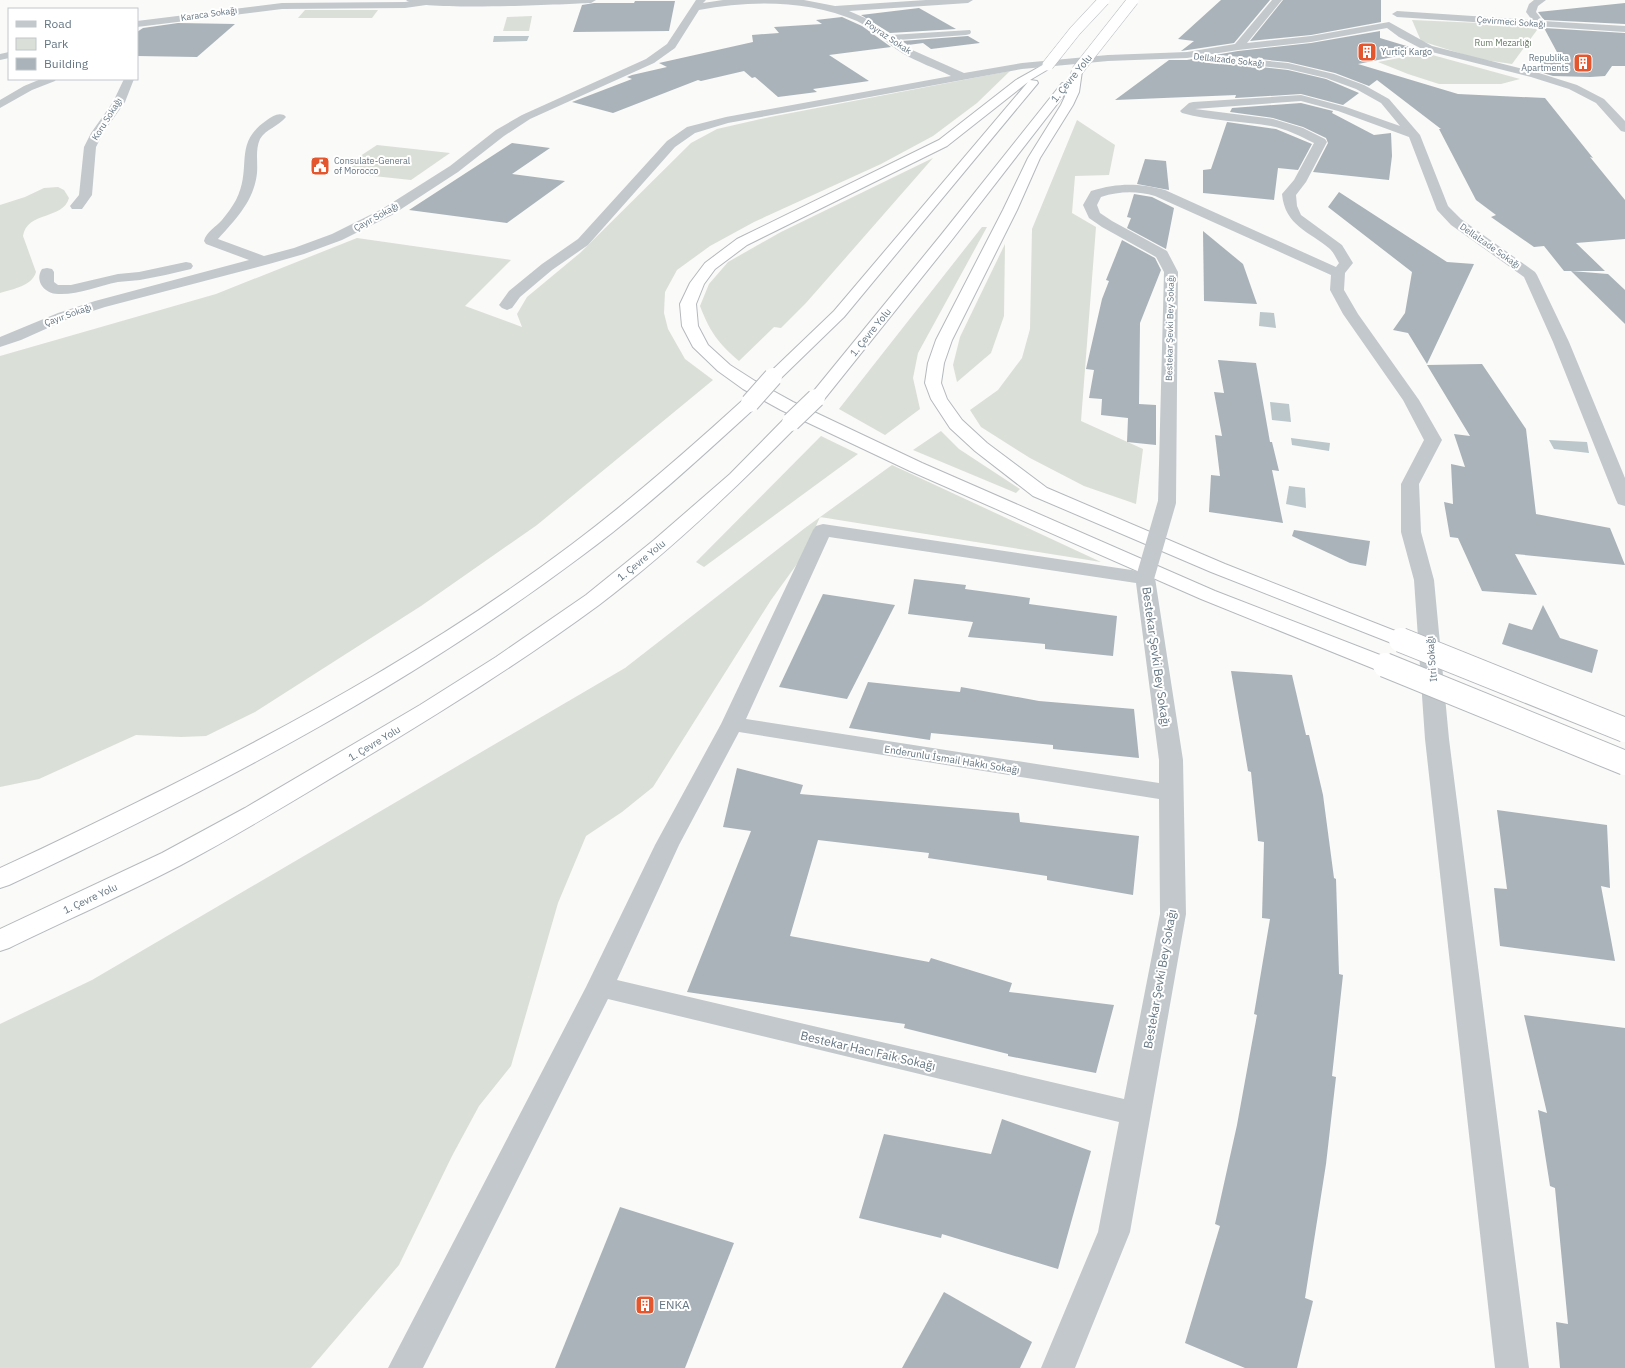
<svg xmlns="http://www.w3.org/2000/svg" width="1625" height="1368" viewBox="0 0 1625 1368" font-family="'IBM Plex Sans',sans-serif">
	<style>
		.green { fill: #dadfd7 }
		.water { fill: #bbc7cb }
		.building { fill: #aab3b9 }
		.lines { fill: none; stroke-linecap: round; stroke-linejoin: round }
		.motorway-casing { stroke: #b4b9bd; stroke-width: 2 }
		.minor { fill: #c3c8cc; fill-rule: evenodd }
		.tertiary { fill: #c3c8cc; fill-rule: evenodd }
		.motorway { fill: #fff; fill-rule: evenodd }
		.motorway-bridge-far2-casing { stroke: #b4b9bd; stroke-width: 12; stroke-linecap: butt }
		.motorway-bridge-far1-casing { stroke: #b4b9bd; stroke-width: 20; stroke-linecap: butt }
		.motorway-bridge-casing { stroke: #b4b9bd; stroke-width: 26; stroke-linecap: butt }
		.minor-bridge { stroke: #c3c8cc; stroke-width: 18 }
		.motorway-bridge-far2 { stroke: #fff; stroke-width: 11 }
		.motorway-bridge-far1 { stroke: #fff; stroke-width: 18 }
		.motorway-bridge { stroke: #fff; stroke-width: 24 }
		.labels { text-anchor: middle; stroke-width: 4; stroke-linejoin: round; paint-order: stroke }
		.far-street-label { font-size: 9px; fill: #657683; stroke: #fff }
		.far-park-label { font-size: 9px; fill: #687a64; stroke: #fff }
		.far-poi-label { font-size: 9px; fill: #657683; stroke: #fff; text-anchor: start }
		.street-label { font-size: 10px; fill: #657683; stroke: #fff }
		.near-street-label { font-size: 12px; fill: #657683; stroke: #fff }
		.near-poi-label { font-size: 12px; fill: #657683; stroke: #fff; text-anchor: start }
	</style>
	<rect width="100%" height="100%" fill="#fafaf8"/>
	<g class="green">
		<path d="M305 10H378L372 18H298Z"/>
		<path d="M532 16 529 31H503L507 17Z"/>
		<path d="M1412 20 1524 25 1534 27 1537 30 1512 64 1478 59 1421 41Z"/>
		<path d="M1425 53 1520 79 1501 84H1439L1408 74 1378 62Z"/>
		<path d="M1010 71 977 103 933 136 881 164 754 222 710 246 677 270 665 292 664 313 668 329 685 359 713 380 537 525 421 606 255 712 206 736 181 737 136 735 39 779 0 787V356L216 294 357 238 511 260 465 306 522 327 517 314 527 297 580 253 691 143 717 129 770 117Z"/>
		<path d="M1077 120 1115 145 1109 175 1075 176 1072 213 1096 227 1081 421 1143 449 1136 504 1084 486 1030 458 981 427 970 410 998 390 1022 358 1030 329 1032 229Z"/>
		<path d="M377 145 450 153 411 180 336 172Z"/>
		<path d="M933 158 806 303 781 328 774 327 739 361C718 343 710 332 700 306L709 284 728 262 781 232Z"/>
		<path d="M58 187 64 190 69 198C63 220 27 211 23 236L36 272C32 286 13 289 0 293V205L25 197 44 188Z"/>
		<path d="M982 227H987L918 353 913 378 920 409 885 435 839 409Z"/>
		<path d="M1005 244 1004 316 991 353 957 382 953 365 960 337Z"/>
		<path d="M941 431 959 449 1020 489 1016 493 913 450Z"/>
		<path d="M821 436 858 454 704 567 696 562Z"/>
		<path d="M892 465 1101 562 820 517 802 557 771 600 653 787 622 812 586 836 558 903 511 1066 479 1106 452 1156 399 1265 311 1368H0V1024L92 980 625 668 805 528Z"/>
	</g>
	<g class="water">
		<path d="M494 36H529L527 41 493 42Z"/>
		<path d="M1260 312 1274 313 1276 328 1259 326Z"/>
		<path d="M1270 402 1289 404 1291 422 1272 420Z"/>
		<path d="M1291 438 1330 443 1329 451 1292 445Z"/>
		<path d="M1549 440 1587 442 1589 453 1554 449Z"/>
		<path d="M1289 486 1305 488 1306 508 1286 504Z"/>
	</g>
	<g class="building">
		<path d="M1221 0H1270L1234 43 1181 51 1194 41 1178 39Z"/>
		<path d="M1283 0H1381V22L1311 35 1250 41Z"/>
		<path d="M635 1H675L669 31 573 32 582 5 594 3H634Z"/>
		<path d="M1625 3V24L1544 20 1538 12Z"/>
		<path d="M919 8 956 29 890 33 861 15Z"/>
		<path d="M842 17 862 26 891 47 829 55 869 81 813 89 817 92 778 97 755 77 752 78 744 71 701 81 698 80 613 113 572 102 632 79 627 77 632 75 667 67 659 63 753 42 752 35 779 33 774 27 822 24 816 20Z"/>
		<path d="M178 23 235 24 197 57 137 56V32L143 28Z"/>
		<path d="M1544 28 1625 33V66H1612L1605 76 1590 77 1553 76 1530 69 1558 54Z"/>
		<path d="M1380 31V38L1423 51 1358 64 1458 94 1545 98 1593 158 1590 157 1625 200V239L1576 243 1605 271H1564L1544 246 1534 247 1491 217 1496 215 1476 200 1439 129H1441L1377 80 1369 86 1335 73 1288 62 1220 55 1216 56 1214 58 1216 62 1288 70 1326 79 1359 93 1343 105 1301 94 1235 98 1236 95 1115 100 1169 60H1187L1238 51 1311 43Z"/>
		<path d="M968 36 980 43 931 49 923 43 908 45 902 41Z"/>
		<path d="M1301 103 1333 111 1332 113 1374 135 1391 133 1392 156 1389 180 1313 172 1328 143 1326 138 1303 127 1273 118 1230 112 1232 108Z"/>
		<path d="M1227 122 1276 129 1312 144 1298 170 1278 168 1274 200 1203 193V170L1211 169Z"/>
		<path d="M512 143 550 148 512 174 565 181 507 223 409 210Z"/>
		<path d="M1145 159 1166 161 1169 190 1137 184Z"/>
		<path d="M1339 192 1447 262 1474 264 1427 364 1408 333 1393 330 1405 313 1412 272 1328 207Z"/>
		<path d="M1134 194 1152 197 1174 208 1166 249 1127 228 1131 218 1127 217Z"/>
		<path d="M1203 231 1243 264 1257 304 1204 301Z"/>
		<path d="M1122 240 1155 258 1161 270 1140 323 1139 404 1156 405V445L1127 442 1128 418 1101 415 1102 399 1089 398 1094 370 1086 369 1102 299 1109 281 1106 280Z"/>
		<path d="M1571 271 1608 274 1625 290V324Z"/>
		<path d="M1218 360 1256 363 1270 442H1272L1279 471 1272 470 1283 523 1209 512 1211 475 1220 476 1215 435 1222 436 1214 392 1224 393Z"/>
		<path d="M1482 364 1526 429 1536 514 1610 528 1625 565 1515 554 1537 595 1482 591 1458 538 1450 537 1444 502 1453 504 1451 464 1465 467 1454 434 1470 436 1427 365Z"/>
		<path d="M1294 530 1370 541 1366 566 1350 563 1292 536Z"/>
		<path d="M914 579 966 585 965 589 1030 598 1029 604 1117 616 1113 656 1045 649V644L968 637 973 622 908 614Z"/>
		<path d="M823 594 895 605 847 699 779 687Z"/>
		<path d="M1543 605 1560 638 1598 650 1592 673 1502 644 1509 623 1532 630Z"/>
		<path d="M1231 671 1292 675 1306 735H1309L1323 795 1334 878 1336 879 1339 974 1343 975 1332 1076 1336 1077 1326 1164 1305 1298 1313 1301 1297 1368H1245L1185 1343 1220 1226 1215 1224 1237 1125 1257 1015 1254 1014 1270 919 1262 918 1264 842 1258 841 1251 772 1248 771Z"/>
		<path d="M868 682 960 692 961 687 1039 701 1134 709 1139 758 1053 749V745L931 733 930 740 849 728Z"/>
		<path d="M737 768 803 785 800 794 1019 813 1020 822 1139 836 1133 895 1047 880V876L928 858 929 853 818 840 790 936 929 962 931 958 1012 983 1009 992 1114 1005 1096 1073 1008 1056V1054L904 1028 905 1024 687 992 751 831 723 827Z"/>
		<path d="M1497 810 1607 825 1610 888 1601 886 1615 961 1500 946 1494 888 1507 889Z"/>
		<path d="M1524 1015 1625 1028V1368H1560L1556 1322 1568 1324 1555 1188 1550 1186 1538 1110 1547 1113Z"/>
		<path d="M1002 1119 1091 1151 1058 1269 942 1234 941 1238 859 1218 884 1134 991 1154Z"/>
		<path d="M620 1207 734 1243 685 1368H555Z"/>
		<path d="M944 1292 1032 1342 1020 1368H902Z"/>
	</g>
	<g class="lines">
		<g class="motorway-casing">
			<g id="motorway">
				<path d="M1048 62 1053 65 1052 67 1030 80 1037 81 1038 83 844 317 779 380 773 382 767 380 765 377 834 311 1028 82 947 146 747 245 715 269 704 284 696 304 698 326 708 345 730 365 755 381 793 402 922 463 1215 591 1393 660 1396 665 1393 670 1385 672 1377 670 1201 599 910 471 781 410 743 389 718 371 693 347 682 326 680 304 690 283 705 263 737 239 939 140 1016 80Z"/>
				<path d="M1077 68 1082 71 1079 92 1073 105 1040 158 1017 210 952 340 944 363 941 383 947 399 962 420 987 443 1047 488 1225 564 1408 636 1412 640 1408 644 1401 646 1394 644 1211 572 1033 496 975 451 950 428 931 399 925 383 928 363 936 340 1003 210 1028 158 1061 105 1068 90 951 241 822 402 816 403 810 402 808 398 941 235 1062 83H1069L1072 71Z"/>
				<path d="M750 398 756 399 758 403 756 407C700 458 644 510 583 555 406 688 208 792 9 885L0 888V868C55 843 109 816 164 789 305 718 445 640 571 545 631 500 688 450 744 399Z"/>
				<path d="M791 417 797 418 800 422 797 426C735 489 670 551 599 605 523 661 444 710 363 759 303 795 243 832 181 865 125 894 67 920 9 948L0 951V929L162 853 245 808 420 705 496 657 586 595 654 540 730 474 785 418Z"/>
			</g>
		</g>
		<g class="minor">
			<path d="M406 0H596L591 3C565 4 418 12 406 0Z"/>
			<path d="M696 0H706L703 3 723 0H804L835 6 926 0H973L968 3 849 11 865 18 890 35 970 30 971 32 970 34 966 35 898 40 910 49 964 73 1022 63 1108 55 1187 52 1235 44 1272 0H1282L1247 43 1311 36 1389 22 1432 46 1539 73 1577 85 1604 99 1625 121V132L1621 131 1596 103 1569 89 1531 77 1424 50 1399 37 1387 28 1311 42 1238 50 1187 58 1108 61 1022 69 728 123 695 133 675 147 588 245 552 270 520 297 512 308 507 310 502 308 499 305 509 291 542 264 578 239 667 141 687 127 726 117 951 76C935 68 917 62 902 53 886 43 873 29 857 21 808 0 751 0 699 10L675 48 654 63 530 119 504 136 458 172 392 215 342 240 304 254 269 264 105 307 68 319 21 340 0 347V337L58 313 95 301 249 260 206 244 204 241C206 232 216 227 222 220 227 214 232 207 236 200 253 167 232 144 267 120 273 116 277 113 284 115L286 117C279 126 266 129 260 139 255 150 258 162 257 173 254 201 236 219 218 239L264 256 294 248 332 234 382 209 450 166 496 130 522 115 646 59 667 44Z"/>
			<path d="M1534 0H1546L1538 6 1536 12 1543 21 1625 26V32L1397 17 1392 14 1397 11 1532 20 1526 12 1529 4Z"/>
			<path d="M1220 56 1288 63 1334 74 1364 85 1389 99 1420 135 1448 206 1461 219 1535 272 1537 275 1569 342 1625 478V506L1618 504 1616 500 1553 342 1524 277 1451 225 1437 210 1409 137 1338 111 1301 101 1195 109 1273 119 1303 128 1325 139 1327 142 1306 182 1296 195 1297 206 1301 215 1342 245 1353 263 1345 273 1344 290 1358 314 1419 400 1442 440 1419 484 1421 532 1434 580 1449 739 1529 1368H1495L1425 739 1414 580 1401 532V484L1424 440 1403 400 1343 314 1330 290 1331 275 1155 196C1137 191 1120 191 1101 197L1097 205 1100 213 1112 221 1167 251 1178 272 1176 502 1174 506 1167 508 1160 506 1158 502 1164 272 1156 257 1102 227 1089 218 1083 205 1091 191C1119 183 1137 183 1165 190L1336 267 1339 263C1336 258 1334 253 1330 249 1309 231 1285 226 1282 194L1294 180 1314 143C1300 136 1286 129 1271 126 1241 121 1211 121 1182 113L1180 111 1189 103 1193 102 1301 95 1346 107 1400 126 1381 103 1356 89 1326 78 1288 69 1216 61 1215 59 1216 57Z"/>
			<path d="M41 79H56L55 81 32 90 0 108V100L24 86Z"/>
			<path d="M124 79H134L125 102 103 133 96 147 92 195 82 209H72L70 206 79 195 84 147 91 133 113 102Z"/>
			<path d="M186 262 191 263 193 266 191 269C174 273 157 277 140 280 133 281 125 281 118 282 98 286 78 295 58 294 45 294 34 281 42 269L47 268 52 269 54 272V282L58 285H71L118 274 139 272Z"/>
			<path d="M823 524 1145 572 1152 574 1155 578 1183 760 1186 914 1130 1232 1075 1368H1041L1098 1232 1119 1122 608 999 423 1368H388L586 987 655 845 721 724 813 530 816 526ZM829 537 1136 583 1159 760V783L746 719ZM739 732 1159 799 1160 914 1124 1099 617 980 679 845Z"/>
		</g>
		<g class="tertiary">
			<path d="M420 0H429L431 2 426 5 405 8 282 9 137 27V21L282 3 405 2Z"/>
			<path d="M9 52V58L0 60V54Z"/>
		</g>
		<use href="#motorway" class="motorway"/>
		<g class="motorway-bridge-far2-casing">
			<g id="motorway-bridge-far2">
				<path d="M1048 65 1075 31 1104 0"/>
				<path d="M1077 71 1133 0"/>
			</g>
		</g>
		<g class="motorway-bridge-far1-casing">
			<g id="motorway-bridge-far1">
				<path d="M750 403 773 377"/>
				<path d="M791 422 816 398"/>
			</g>
		</g>
		<g class="motorway-bridge-casing">
			<g id="motorway-bridge">
				<path d="M1401 640 1625 730"/>
				<path d="M1385 665 1625 763"/>
			</g>
		</g>
		<path class="minor-bridge" d="M1145 578 1167 502"/>
		<use href="#motorway-bridge-far2" class="motorway-bridge-far2"/>
		<use href="#motorway-bridge-far1" class="motorway-bridge-far1"/>
		<use href="#motorway-bridge" class="motorway-bridge"/>
	</g>
	<defs>
		<g id="building-square" transform="scale(1)"><rect x="-9" y="-9" width="18" height="18" rx="4" fill="#e4572e" stroke="#fff"/><path d="M-4-6H4V6H1V3H-1V6H-4ZM-2.5-4.3h1.7v1.8h-1.7ZM.8-4.3h1.7v1.8H.8ZM-2.5-1h1.7V.8h-1.7ZM.8-1h1.7V.8H.8Z" fill="#fff"/></g>
		<g id="civic-square" transform="scale(1)"><rect x="-9" y="-9" width="18" height="18" rx="4" fill="#e4572e" stroke="#fff"/><path d="M-.6-6.5H3V-4.5H.6V-3L4-1V1h2V6H-6V1h2V-1L-.6-3ZM-1.2 2.5V6h2.4V2.5Z" fill="#fff"/></g>
	</defs>
	<g fill-rule="evenodd">
		<use href="#building-square" x="1367" y="52"/>
		<use href="#building-square" x="1583" y="63"/>
		<use href="#civic-square" x="320" y="166"/>
		<use href="#building-square" x="645" y="1305"/>
	</g>
	<g class="labels">
		<g class="far-street-label">
			<text transform="translate(209 14) rotate(-8)" y="3">Karaca Sokağı</text>
			<text transform="translate(1511 22) rotate(4)" y="3">Çevirmeci Sokağı</text>
			<text transform="translate(888 37) rotate(34)" y="3">Poyraz Sokak</text>
			<text transform="translate(1229 60) rotate(6)" y="3">Dellalzade Sokağı</text>
			<text transform="translate(107 119) rotate(-58)" y="3">Koru Sokağı</text>
			<text transform="translate(376 217) rotate(-29)" y="3">Çayır Sokağı</text>
			<text transform="translate(1490 246) rotate(35)" y="3">Dellalzade Sokağı</text>
			<text transform="translate(68 315) rotate(-20)" y="3">Çayır Sokağı</text>
			<text transform="translate(1170 328) rotate(-89)" y="3">Bestekar Şevki Bey Sokağı</text>
		</g>
		<g class="far-park-label">
			<text x="1503" y="46">Rum Mezarlığı</text>
		</g>
		<g class="far-poi-label">
			<text x="1381" y="55">Yurtiçi Kargo</text>
			<text x="1569" y="61" text-anchor="end">Republika<tspan x="1569" dy="10">Apartments</tspan></text>
			<text x="334" y="164">Consulate-General<tspan x="334" dy="10">of Morocco</tspan></text>
		</g>
		<g class="street-label">
			<text transform="translate(1071 78) rotate(-51)" y="4">1. Çevre Yolu</text>
			<text transform="translate(870 332) rotate(-51)" y="4">1. Çevre Yolu</text>
			<text transform="translate(641 560) rotate(-39)" y="4">1. Çevre Yolu</text>
			<text transform="translate(1431 659) rotate(-95)" y="4">Itri Sokağı</text>
			<text transform="translate(374 743) rotate(-31)" y="4">1. Çevre Yolu</text>
			<text transform="translate(952 759) rotate(9)" y="4">Enderunlu İsmail Hakkı Sokağı</text>
			<text transform="translate(90 898) rotate(-25)" y="4">1. Çevre Yolu</text>
		</g>
		<g class="near-street-label">
			<text transform="translate(1156 657) rotate(82)" y="4">Bestekar Şevki Bey Sokağı</text>
			<text transform="translate(1160 979) rotate(-80)" y="4">Bestekar Şevki Bey Sokağı</text>
			<text transform="translate(868 1051) rotate(13)" y="4">Bestekar Hacı Faik Sokağı</text>
		</g>
		<g class="near-poi-label">
			<text x="659" y="1309">ENKA</text>
		</g>
	</g>
	<rect x="8" y="8" width="130" height="72" fill="#ffffff" stroke="#c1c8cd"/>
	<rect x="16" y="21" width="20" height="6" fill="#c3c8cc" stroke="#c1c8cd"/>
	<text x="44" y="28" font-size="12" fill="#657683">Road</text>
	<rect x="16" y="38" width="20" height="12" fill="#dadfd7" stroke="#c1c8cd"/>
	<text x="44" y="48" font-size="12" fill="#657683">Park</text>
	<rect x="16" y="58" width="20" height="12" fill="#aab3b9" stroke="#c1c8cd"/>
	<text x="44" y="68" font-size="12" fill="#657683">Building</text>
</svg>
